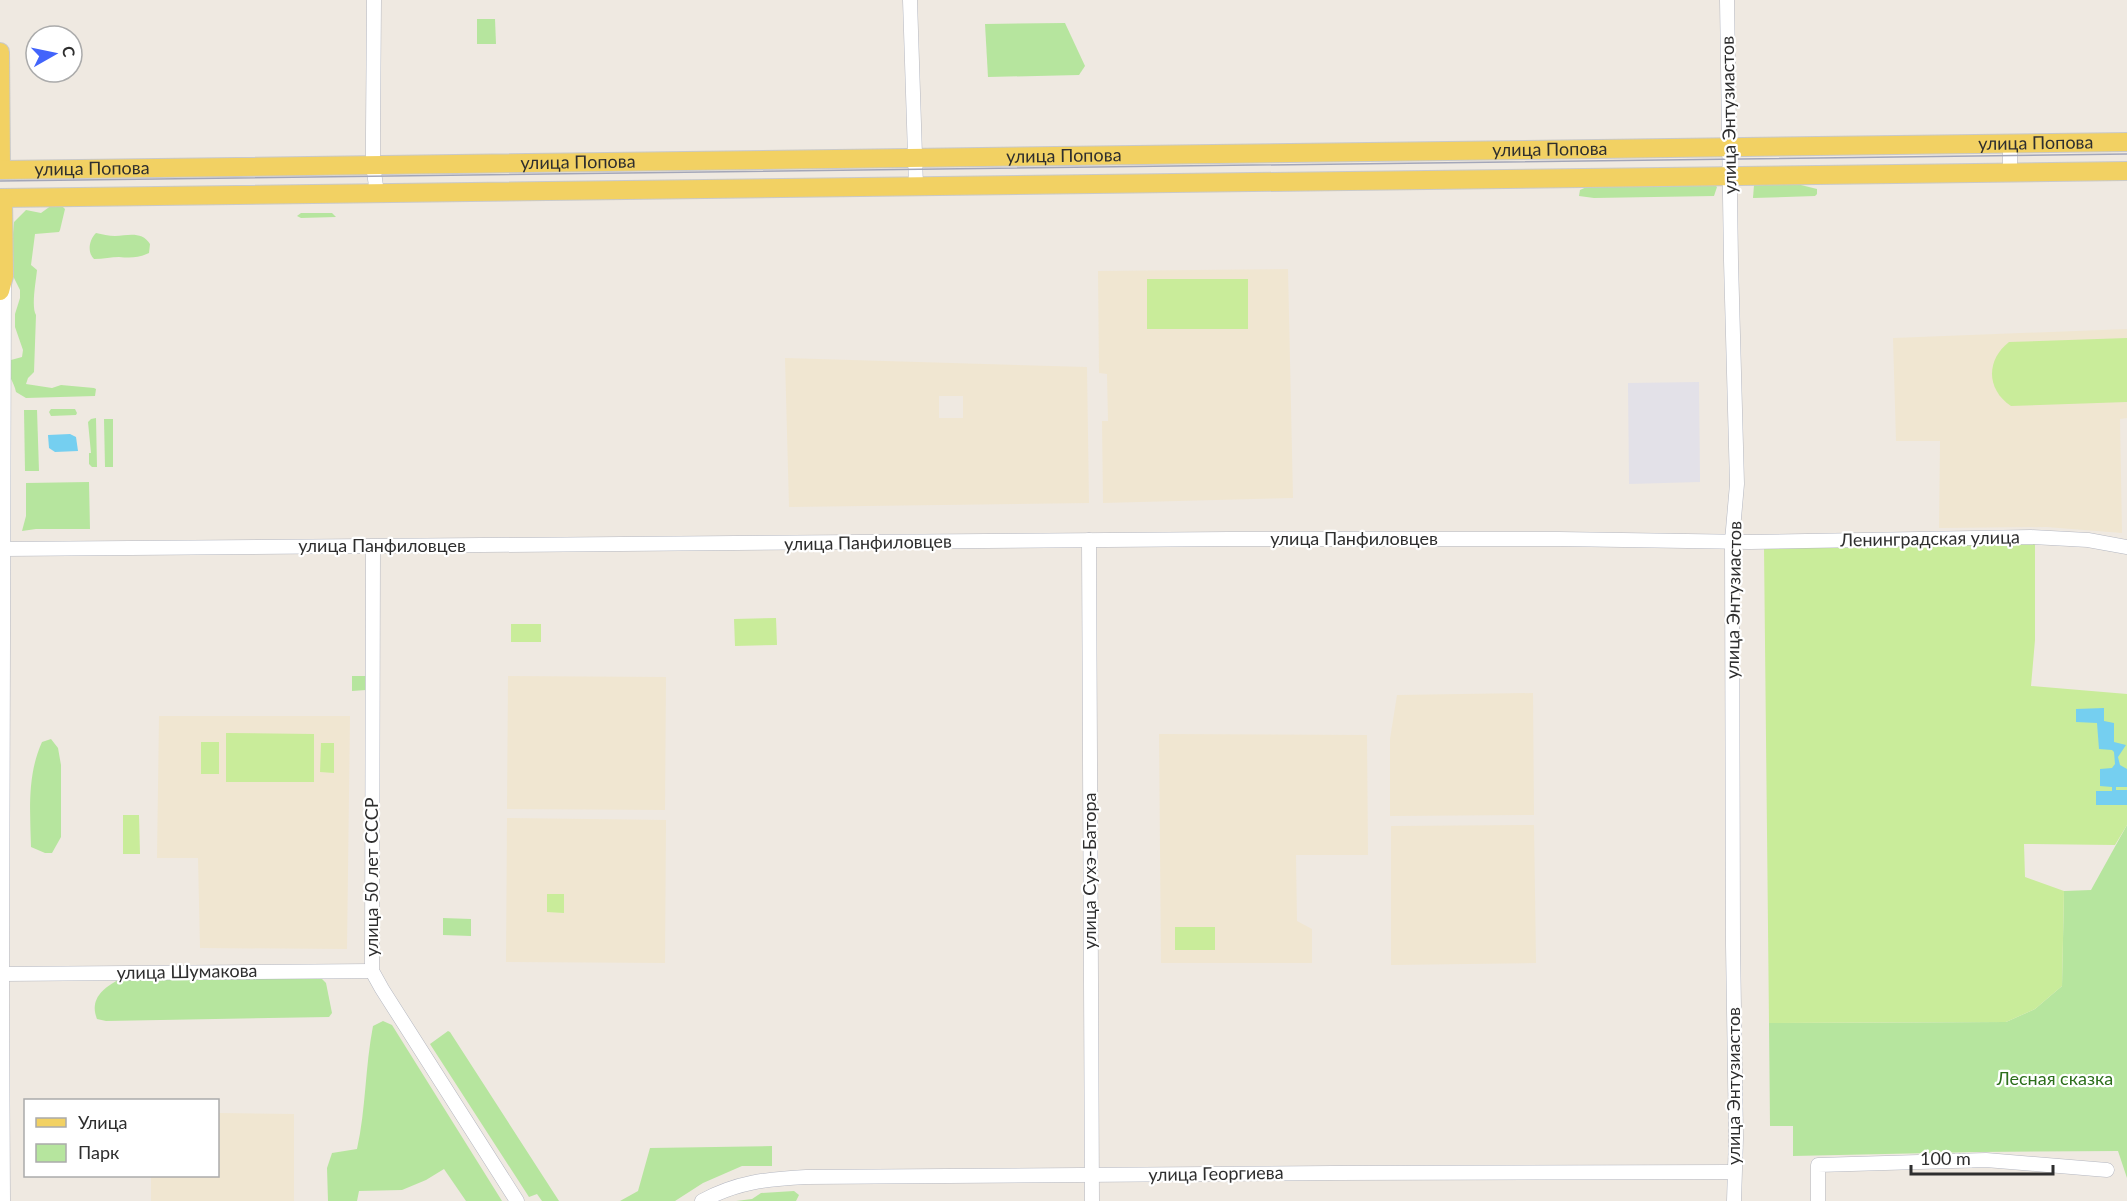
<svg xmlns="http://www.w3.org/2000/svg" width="2127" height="1201" viewBox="0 0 2127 1201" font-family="Lato,sans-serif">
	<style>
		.industrial { fill: #e3e1e8 }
		.education { fill: #f0e6d1; fill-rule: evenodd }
		.green { fill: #b6e59e }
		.pitch { fill: #c9ec9a }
		.water { fill: #75cff0 }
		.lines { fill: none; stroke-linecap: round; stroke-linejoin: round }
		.minor-casing { stroke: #b4b7c1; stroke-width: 15 }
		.major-casing { stroke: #c9c9c9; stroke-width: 20 }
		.minor { stroke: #fff; stroke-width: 14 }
		.major { stroke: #f2d163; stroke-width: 18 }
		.tram { stroke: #a3a6b8; stroke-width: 1.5 }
		.labels { text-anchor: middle; stroke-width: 4.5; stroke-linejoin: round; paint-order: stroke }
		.street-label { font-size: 18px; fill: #2e2e2e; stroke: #fff }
		.park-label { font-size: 18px; fill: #2c6e1b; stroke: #fff }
	</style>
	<rect width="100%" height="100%" fill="#efe9e1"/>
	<path class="industrial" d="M1699 382 1700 482 1629 484 1628 383Z"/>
	<g class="education">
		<path d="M1288 269 1293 498 1103 503 1102 421H1108L1107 374 1099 373 1098 271Z"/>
		<path d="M2127 329V418L2120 419 2122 533 2046 527 1939 528 1940 441H1896L1893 338Z"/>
		<path d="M785 358 1087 367 1089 503 789 507ZM939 396H963V418H939Z"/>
		<path d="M508 676 666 677 665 810 507 809Z"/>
		<path d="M1533 693 1534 815 1390 816V739L1397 695Z"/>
		<path d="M159 716H350L347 949 200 948 198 858H157Z"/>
		<path d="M1159 734 1367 735 1368 855H1296L1297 921 1312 929V963H1161Z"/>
		<path d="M507 818 666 820 665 963 506 962Z"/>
		<path d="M1534 825 1536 963 1391 965V826Z"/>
		<path d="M218 1113 294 1114V1201H151V1176H218Z"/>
	</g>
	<g class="green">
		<path d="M477 19H495L496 44H477Z"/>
		<path d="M1065 23 1085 66 1079 75 988 77 985 24Z"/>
		<path d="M1714 184 1717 187 1714 196 1594 198 1579 196 1580 190 1591 185Z"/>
		<path d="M1797 184 1817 189V194L1815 196 1753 198 1754 185Z"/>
		<path d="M52 205 62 206 65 209 60 230 59 232 35 234 31 265 37 270C36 281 31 307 36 315L34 372 28 378 26 384 52 388 61 385 94 388 96 389 95 396 26 398 16 392C13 377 5 377 11 360L22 357 23 350 15 327V314L20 298V290L10 270 14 222 26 210 41 213Z"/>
		<path d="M301 213H332L336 217 301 218 297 216Z"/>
		<path d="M96 233C102 234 109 236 115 236 129 235 142 231 150 244L149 253C138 258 131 258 119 257 112 257 103 259 94 259 87 252 89 240 96 233Z"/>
		<path d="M51 409H75L77 413 76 415 51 416 49 412Z"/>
		<path d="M24 410H37L39 471H25Z"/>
		<path d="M96 418 97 467H92L89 464V453H91L88 422 91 419Z"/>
		<path d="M104 419H113V467H105Z"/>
		<path d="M89 482 90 529H36L22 531 26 516V483Z"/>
		<path d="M352 676H366V690L352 691Z"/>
		<path d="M51 739 58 748 61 765V837L52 853H45L31 847C30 811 27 775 42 742Z"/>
		<path d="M2127 825V1178L2118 1151 1977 1152 1793 1156V1126H1770L1769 1023 2006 1022 2035 1009 2062 986 2064 891 2091 890Z"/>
		<path d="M443 918 471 919V936L443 935Z"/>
		<path d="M120 979H322L326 983 332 1013 329 1017 106 1021 97 1019C89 999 103 988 120 979Z"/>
		<path d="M383 1021 392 1025 502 1201H466L444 1169 426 1180 402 1190 359 1191 357 1201H328L327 1168 332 1153 357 1149C366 1109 365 1067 373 1026Z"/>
		<path d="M448 1031 450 1032 559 1201H542L537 1194 529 1197 430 1044Z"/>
		<path d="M772 1146V1166H742L703 1183 675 1201H620L638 1191 650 1148Z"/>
		<path d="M794 1191 799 1195 796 1201H736L752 1199 761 1193Z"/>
	</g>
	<g class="pitch">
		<rect x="1147" y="279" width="101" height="50"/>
		<path d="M2127 338V402L2011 406C1986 389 1986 360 2009 342Z"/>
		<path d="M2035 544V640L2031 686 2127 694V825L2115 845 2024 844 2025 877 2064 891 2062 986 2035 1009 2006 1022 1769 1023 1764 547Z"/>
		<path d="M776 618 777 645 735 646 734 619Z"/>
		<rect x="511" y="624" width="30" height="18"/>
		<path d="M226 733 314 734V782H226Z"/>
		<rect x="201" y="742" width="18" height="32"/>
		<path d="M321 743H334V773L320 772Z"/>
		<path d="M123 815H139L140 854H123Z"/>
		<path d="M547 894H564V913L547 912Z"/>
		<rect x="1175" y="927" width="40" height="23"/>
	</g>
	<g class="water">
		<path d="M70 434 76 437 78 451 55 452 49 448 48 435Z"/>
		<path d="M2104 708V721L2114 723V742L2126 745 2118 757 2120 765 2127 769V787H2116V790H2127V805H2096V791H2112V787L2100 786V769L2112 768 2115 764 2114 752 2112 750 2099 749 2097 723 2076 722V709Z"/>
	</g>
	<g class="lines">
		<g class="minor-casing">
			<g id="minor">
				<path d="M374 0 373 133V165L377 193"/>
				<path d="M910 0 916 186"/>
				<path d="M1727 0 1731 261 1737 484 1732 541 1733 945 1736 1138 1734 1201"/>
				<path d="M2010 144V172"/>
				<path d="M1089 540 1092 1201"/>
				<path d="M373 547 372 971 382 989 517 1201"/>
				<path d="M4 549 1229 539H1559L1750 542 2031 537 2088 540 2127 547"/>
				<path d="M2 974 372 971"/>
				<path d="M3 1201 2 1002 4 282"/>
				<path d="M702 1201C737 1182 767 1179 806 1177L1333 1173 1734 1172"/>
				<path d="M1818 1201V1165L1986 1160 2107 1170"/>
			</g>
		</g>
		<g class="major-casing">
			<g id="major">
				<path d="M0 52 1 170"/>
				<path id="s1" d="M0 170 2127 142"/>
				<path d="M0 198 2127 171"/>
				<path d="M0 291 4 276 3 198"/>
			</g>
		</g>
		<use href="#minor" class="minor"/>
		<use href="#major" class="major"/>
		<path class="tram" d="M0 181 2127 154"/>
	</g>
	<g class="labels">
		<g class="street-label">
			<text transform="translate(1729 115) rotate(-91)" y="6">улица Энтузиастов</text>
			<text dy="6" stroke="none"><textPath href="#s1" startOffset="2036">улица Попова</textPath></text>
			<text dy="6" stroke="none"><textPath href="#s1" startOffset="1550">улица Попова</textPath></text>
			<text dy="6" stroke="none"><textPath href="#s1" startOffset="1064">улица Попова</textPath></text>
			<text dy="6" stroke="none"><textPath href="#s1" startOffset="578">улица Попова</textPath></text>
			<text dy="6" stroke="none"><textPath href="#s1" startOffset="92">улица Попова</textPath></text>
			<text x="1354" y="545">улица Панфиловцев</text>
			<text transform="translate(1930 539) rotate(-1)" y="6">Ленинградская улица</text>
			<text transform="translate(868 543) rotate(-1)" y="6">улица Панфиловцев</text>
			<text x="382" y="552">улица Панфиловцев</text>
			<text transform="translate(1734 600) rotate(-89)" y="6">улица Энтузиастов</text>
			<text transform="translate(1090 871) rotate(-90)" y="6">улица Сухэ-Батора</text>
			<text transform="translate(372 877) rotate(-90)" y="6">улица 50 лет СССР</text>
			<text transform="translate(187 972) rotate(-1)" y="6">улица Шумакова</text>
			<text transform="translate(1734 1086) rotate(-90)" y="6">улица Энтузиастов</text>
			<text transform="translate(1216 1174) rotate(-1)" y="6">улица Георгиева</text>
		</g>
		<g class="park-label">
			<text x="2055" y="1085">Лесная сказка</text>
		</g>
	</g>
	<rect x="24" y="1099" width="195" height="78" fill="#ffffff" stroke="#ababab" stroke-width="1.5"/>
	<rect x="36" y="1118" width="30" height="9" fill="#f2d163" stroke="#ababab" stroke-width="1.5"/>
	<text x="78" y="1129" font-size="18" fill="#2e2e2e">Улица</text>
	<rect x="36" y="1144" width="30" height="18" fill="#b6e59e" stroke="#ababab" stroke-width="1.5"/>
	<text x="78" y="1159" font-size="18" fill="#2e2e2e">Парк</text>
	<g transform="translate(54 54) rotate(81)"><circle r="28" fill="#ffffff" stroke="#ababab" stroke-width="1.5"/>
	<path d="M0-4.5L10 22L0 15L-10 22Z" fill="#4264fb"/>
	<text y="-9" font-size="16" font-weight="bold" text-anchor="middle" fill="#2e2e2e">С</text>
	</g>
	<path d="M1911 1165v9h142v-9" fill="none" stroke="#2e2e2e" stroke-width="3"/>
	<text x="1920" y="1165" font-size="18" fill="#2e2e2e" stroke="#ffffff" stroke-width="4.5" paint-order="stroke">100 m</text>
</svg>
